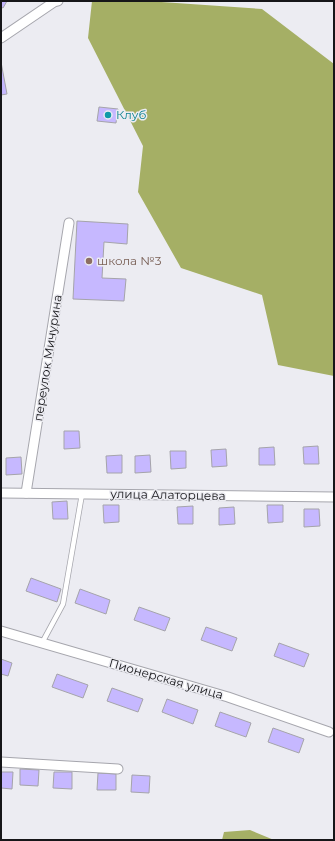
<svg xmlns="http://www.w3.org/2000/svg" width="335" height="841" viewBox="0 0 335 841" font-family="Montserrat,sans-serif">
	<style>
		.forest { fill: #a5af65 }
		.building { fill: #c6b8ff; stroke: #a5a4aa }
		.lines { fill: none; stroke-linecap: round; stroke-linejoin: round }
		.service-casing { stroke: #a6a6ad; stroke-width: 6 }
		.minor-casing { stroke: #a6a6ad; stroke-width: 11 }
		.service { stroke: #fff; stroke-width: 4.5 }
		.minor { stroke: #fff; stroke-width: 9 }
		.culture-dot { fill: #0f9aa8; stroke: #ececf2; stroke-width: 1.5 }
		.education-dot { fill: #8d6e63; stroke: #ececf2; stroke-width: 1.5 }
		.labels { text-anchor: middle; stroke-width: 3; stroke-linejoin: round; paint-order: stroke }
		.culture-label { font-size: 12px; fill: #0d838f; stroke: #ececf2; text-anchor: start }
		.education-label { font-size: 12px; fill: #785e54; stroke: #ececf2; text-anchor: start }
		.street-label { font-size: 12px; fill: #161619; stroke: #ececf2 }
	</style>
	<rect width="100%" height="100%" fill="#ececf2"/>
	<g class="forest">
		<path d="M92 1H147L262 9 334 64V376L278 365 262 295 181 268 138 192 143 146 88 38Z"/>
		<path d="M250 830 274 840H222L224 832Z"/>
	</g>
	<g class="building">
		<path d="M1 1H7L3 8 1 7Z"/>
		<path d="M1 62 7 94 1 95Z"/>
		<path d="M99 107 118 109 116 123 97 121Z"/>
		<path d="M77 221 128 224 127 244 104 242 102 278 126 279 124 301 73 299Z"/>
		<path d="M64 431H79L80 448 64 449Z"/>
		<path d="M318 446 319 464H304L303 447Z"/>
		<path d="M274 447 275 465H259V448Z"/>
		<path d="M226 449 227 466 212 467 211 450Z"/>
		<path d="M170 451H186V468L171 469Z"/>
		<path d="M122 455V473H107L106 456Z"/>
		<path d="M150 455 151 472 135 473V456Z"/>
		<path d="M21 457 22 474 6 475V458Z"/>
		<path d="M67 501 68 519H53L52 502Z"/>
		<path d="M103 505H119V522L104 523Z"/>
		<path d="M267 505H283V522L268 523Z"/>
		<path d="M193 506V524H178L177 507Z"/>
		<path d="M234 507 235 524 219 525V508Z"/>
		<path d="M304 509H319L320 526 304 527Z"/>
		<path d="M31 578 61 589 57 602 26 591Z"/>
		<path d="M80 589 110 600 106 614 75 603Z"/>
		<path d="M139 607 170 618 165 631 134 620Z"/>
		<path d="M206 627 237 638 232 651 201 640Z"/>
		<path d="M279 643 309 654 304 667 274 656Z"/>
		<path d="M1 659 12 663 8 676 1 674Z"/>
		<path d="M57 674 88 685 83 698 52 687Z"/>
		<path d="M112 688 143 699 138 712 107 701Z"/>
		<path d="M167 699 198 710 193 724 162 712Z"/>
		<path d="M220 712 251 723 246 737 215 726Z"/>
		<path d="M273 728 304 739 299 753 268 742Z"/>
		<path d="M20 769 39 770 38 786 20 785Z"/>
		<path d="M1 772H13L12 789 1 788Z"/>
		<path d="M54 772H72V789L53 788Z"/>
		<path d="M98 773 116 774V790H97Z"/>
		<path d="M132 775 150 776 149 793 131 792Z"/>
	</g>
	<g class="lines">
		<g class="service-casing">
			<path id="service" d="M42 643 63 604 82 494"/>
		</g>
		<g class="minor-casing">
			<g id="minor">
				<path d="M1 38 54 2 58 1"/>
				<path d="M1 493 334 497"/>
				<path d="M26 493 69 223"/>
				<path d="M1 631 228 697 329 732"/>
				<path d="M1 762 118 769"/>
			</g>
		</g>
		<use href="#service" class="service"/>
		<use href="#minor" class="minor"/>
	</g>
	<circle class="culture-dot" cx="108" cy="115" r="4"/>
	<circle class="education-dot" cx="89" cy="261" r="4"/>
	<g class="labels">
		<g class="culture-label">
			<text x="116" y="119">Клуб</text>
		</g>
		<g class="education-label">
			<text x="97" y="265">школа №3</text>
		</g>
		<g class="street-label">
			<text transform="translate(48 358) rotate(-81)" y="4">переулок Мичурина</text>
			<text transform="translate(168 495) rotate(1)" y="4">улица Алаторцева</text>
			<text transform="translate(166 679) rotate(16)" y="4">Пионерская улица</text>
		</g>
	</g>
	<rect width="335" height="841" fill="none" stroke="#161619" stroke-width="4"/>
</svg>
